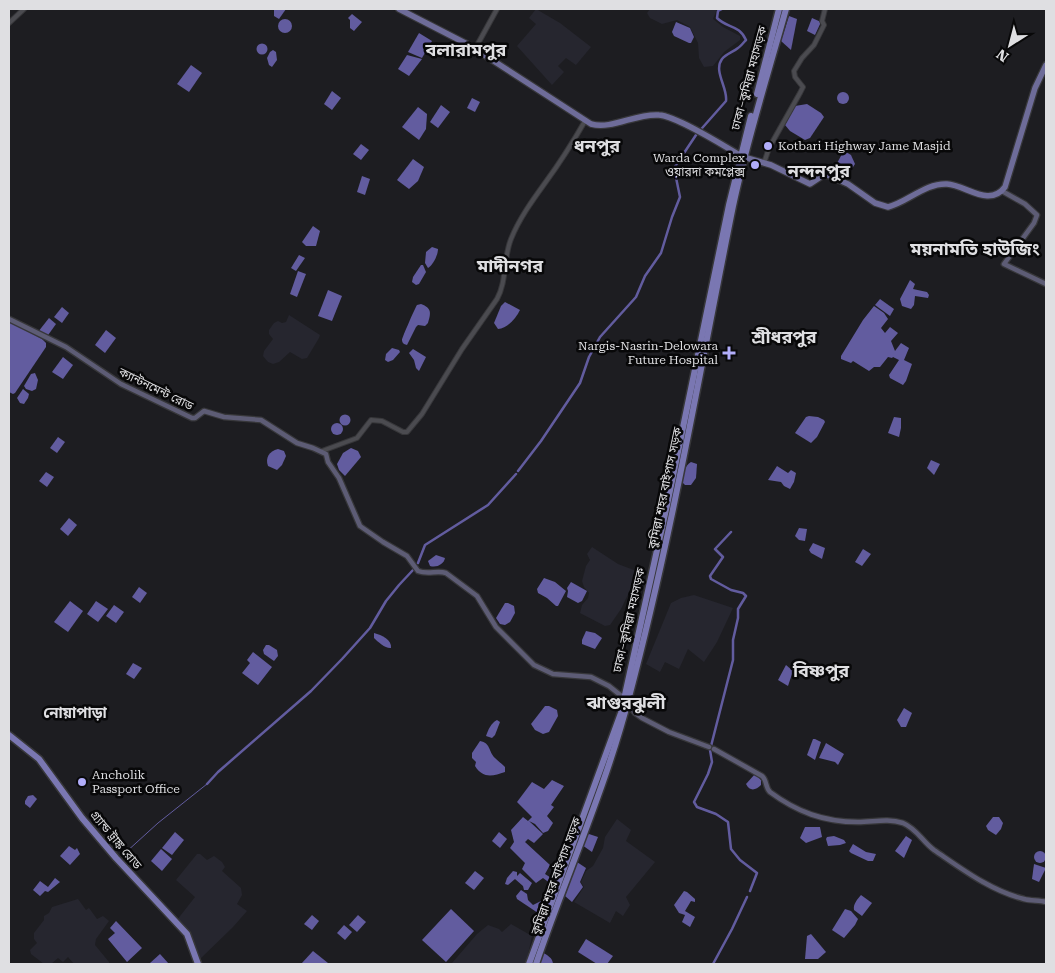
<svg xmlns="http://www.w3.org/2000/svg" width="1055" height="973" font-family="'Roboto Serif','Noto Sans Bengali',serif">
	<rect width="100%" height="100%" fill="#1d1d21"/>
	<g fill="#26262f">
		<path d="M536 9 560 23 591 47 576 65 566 58 558 66 564 72 552 85 517 46 536 24 529 18Z"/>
		<path d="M650 9H717L713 19 723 27 740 36V40L724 52 713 66 704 67 699 58 698 43 690 27 677 20 662 24 650 18 647 13Z"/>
		<path d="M289 315 320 335 319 338 307 358 302 359 290 352 279 362 273 364 268 362 263 356 264 351 273 339 269 334V330L274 323 278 321 282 323 286 322Z"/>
		<path d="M592 547 618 564 639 572 621 609 610 625 605 626 580 613 582 605 588 598 589 593 584 587 582 581 586 566 590 560 587 554Z"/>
		<path d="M694 595 733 608 717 642 704 662 688 649 679 669 665 662 660 672 646 664 671 603 681 598Z"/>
		<path d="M617 819 631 830 626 841 655 862 626 897 630 905 623 916 616 911 610 923 574 902 584 887 581 882 586 871 593 866 603 848 605 837Z"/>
		<path d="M197 854H200L207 860 214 856 222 862 225 867 222 871 241 888 242 895 237 904 247 911 233 927 200 959 193 940 177 920 195 897 176 880Z"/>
		<path d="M78 899 86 910 89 908 97 919 103 916 109 921 96 939 95 945 109 962V964H74L68 957 63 962 58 958 51 964H44L31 954 30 950 37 943 34 939V933L44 920V916L49 913 52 907Z"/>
		<path d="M511 924 532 936 526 964H454L452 963 477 934 488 925 499 929 502 932Z"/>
	</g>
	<g fill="#625c9f">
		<path d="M274 9H286L279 19 274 16Z"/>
		<path d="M352 14 362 22 354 31 350 28V20L348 18Z"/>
		<path d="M789 16 797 19 791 50 781 41Z"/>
		<path d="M812 18 821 22 815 35 807 31Z"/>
		<circle cx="285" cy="26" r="7"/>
		<path d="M676 22 690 28 694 37 691 43H689L674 36 672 32Z"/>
		<path d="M419 33 432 41 422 58 408 52Z"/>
		<circle cx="262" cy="49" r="5.5"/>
		<path d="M273 50 276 52 277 60 272 67 269 65 267 58 270 52Z"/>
		<path d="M407 55 422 59 409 76 398 69Z"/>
		<path d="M191 65 202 73 189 92 177 84Z"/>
		<path d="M332 91 341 98 332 110 324 104Z"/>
		<circle cx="843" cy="98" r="6"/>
		<path d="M472 98 480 102 475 112 467 108Z"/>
		<path d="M807 104 821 113 824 117 810 138 805 140 790 131 785 125 795 106Z"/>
		<path d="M441 105 450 112 438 128 430 122Z"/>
		<path d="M418 107 427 114 426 129 419 140 402 127Z"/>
		<path d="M361 144 369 150 361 160 353 154Z"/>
		<path d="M846 152 851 155 855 164 851 170 843 174 836 170 835 167 842 154Z"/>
		<path d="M413 159 424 167 418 181 409 189 397 180Z"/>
		<path d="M362 176 370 179 365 195 357 192Z"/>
		<path d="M313 226 320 231 316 246H306L302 242Z"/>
		<path d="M432 247 438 249C438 255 433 265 428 268L425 263 426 252Z"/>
		<path d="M299 255 305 258 296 271 291 268Z"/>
		<path d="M421 265H423L426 272 419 284 416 285 412 282 413 277Z"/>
		<path d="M298 271 306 274 297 297 290 294Z"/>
		<path d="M910 280 915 284 913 289 927 292 929 295 928 298 915 296 914 305 911 309 902 306 900 299Z"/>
		<path d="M328 290 342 296 332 321 318 316Z"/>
		<path d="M880 299 894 309 890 316 875 305Z"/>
		<path d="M505 302 520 310C516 318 507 329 498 329L494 323 501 306Z"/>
		<path d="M421 304C432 308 431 313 428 323L425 326 418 325 416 327 407 345 404 344C403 343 402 342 402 340 402 338 415 308 417 305Z"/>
		<path d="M874 306 884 313 888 319 881 328 885 333 890 327 898 333 891 341 895 351 901 343 909 348 904 360 912 364 906 381 903 385 890 378 889 375 899 360 893 357 892 358 888 357 880 367H874L869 371 853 361 851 363 841 359V356L863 320Z"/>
		<path d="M62 307 69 313 62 323 54 317Z"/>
		<path d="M49 318 56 324 46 338 38 332Z"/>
		<path d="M9 321 42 339 46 343V347L15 393 13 394 9 392Z"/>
		<path d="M106 330 116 338 105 353 95 345Z"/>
		<path d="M392 348 399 350 400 352 393 360 388 362 385 360 386 354Z"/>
		<path d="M413 349 426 357 419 371 416 368 414 360 409 353Z"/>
		<path d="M63 357 73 365 63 379 52 372Z"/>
		<path d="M35 373 38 380 36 389 32 391 26 389 24 386 31 374Z"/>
		<path d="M23 389 29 394 28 398 24 404 20 403 17 398Z"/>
		<circle cx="345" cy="420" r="5.5"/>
		<path d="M809 416 818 417 824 420 825 422 817 437 811 443 795 433 806 417Z"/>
		<path d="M894 417 901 418V428L899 437 888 433Z"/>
		<circle cx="337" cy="429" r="6"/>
		<path d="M58 437 65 442 57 453 50 448Z"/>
		<path d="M351 448 358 451 361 457 345 476 339 470 337 464 343 453Z"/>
		<path d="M278 449 284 451 286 456 282 465 277 470 268 466C265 458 269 451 278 449Z"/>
		<path d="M931 460 940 464 934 475 927 468Z"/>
		<path d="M691 462 697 464 696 478 691 485H685L682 482C682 475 685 465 691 462Z"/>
		<path d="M777 466 788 473 791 470 796 473 794 482 790 489 784 486 781 482 768 480Z"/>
		<path d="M46 472 54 477 47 487 39 481Z"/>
		<path d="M69 518 77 525 68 536 60 529Z"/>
		<path d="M799 528 807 529 805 541 799 540 795 536Z"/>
		<path d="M813 543 825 548 822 559 811 553 809 550Z"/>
		<path d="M863 549 871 554 862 566 855 562Z"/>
		<path d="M436 555 445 558C444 564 437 568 430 566L428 561Z"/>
		<path d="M544 578 555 582 566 591 558 606H556L547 598 538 593 537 589Z"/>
		<path d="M571 582 587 591 582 601 578 603 567 597 568 591 567 588Z"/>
		<path d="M139 587 147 593 140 603 132 597Z"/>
		<path d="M70 601 83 611 68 632 54 622Z"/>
		<path d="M96 601 108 609 98 622 87 614Z"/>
		<path d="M505 603H508L514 606 515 613 510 622 505 625 500 624 496 618Z"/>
		<path d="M114 605 124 612 116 623 106 616Z"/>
		<path d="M586 631 595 633 602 638 595 649 582 644V640Z"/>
		<path d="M374 633C382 635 392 640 391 648 386 649 378 642 374 638Z"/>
		<path d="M266 645H269L277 650 278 656 274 661 264 654 263 650Z"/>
		<path d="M253 652 272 667 258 685 242 673 250 663 247 660Z"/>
		<path d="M133 663 142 668 134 679 126 674Z"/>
		<path d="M786 665 793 671 788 686 778 680Z"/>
		<path d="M545 706H549L557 710 558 716 549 732 543 734 535 730 531 724Z"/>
		<path d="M904 708 912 713 906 727H901L897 720Z"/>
		<path d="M497 720 500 722 495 735 492 738 486 736C488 730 491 723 497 720Z"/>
		<path d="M813 739H815L821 742 815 760 807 755Z"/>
		<path d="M480 741C491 743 488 751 495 758 498 761 501 763 505 767V772C493 776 483 779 475 766L476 762 472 758V753Z"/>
		<path d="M826 743 844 754 838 765 835 762 819 758Z"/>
		<path d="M755 774 761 780V785C756 790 750 792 746 784Z"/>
		<path d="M552 780 564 786 551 805 554 807 547 816 553 823 548 831 543 833 535 824 529 821 543 834 534 843 528 839 525 842 550 865 545 874 556 881 554 886 543 878 536 883 522 869 525 863 510 848 514 842 511 830 523 817 528 821 532 817 517 802 532 782 544 789Z"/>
		<path d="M33 795 37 799 30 808 25 804V801L28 796Z"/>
		<path d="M993 817H999L1003 823 1001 829 996 835 988 830 986 826Z"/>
		<path d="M805 827H820L822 837 806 843 800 838Z"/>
		<path d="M175 832 184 840 172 855 162 848Z"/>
		<path d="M499 832 507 839 500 848 492 841Z"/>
		<path d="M589 834 598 837 592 852 582 845 587 835Z"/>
		<path d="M834 836 844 840 846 843 840 845 828 846 826 839 827 837Z"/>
		<path d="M906 836 912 840 904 858 895 851Z"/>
		<path d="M853 844 866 852 876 854 873 861H868L851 853 849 851Z"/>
		<path d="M69 846 75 850 77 848 80 854 70 865 60 856Z"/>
		<path d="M161 849 172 859 162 871 151 861Z"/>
		<circle cx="1040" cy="857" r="6"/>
		<path d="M577 862 586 868 580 882 583 887 572 902 565 896Z"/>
		<path d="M1034 864 1046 868 1039 882 1032 879Z"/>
		<path d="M475 871 484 878 474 890 465 883Z"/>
		<path d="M513 871 517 872V876L520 873 532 883 528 890H524L523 886 515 879 508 885 505 884 507 878Z"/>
		<path d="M55 878 60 882 48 892 45 891 40 896 33 890 40 881 48 887Z"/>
		<path d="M521 890 527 894 528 900 533 905 541 901C546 904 546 908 544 913H538L517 899 516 896Z"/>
		<path d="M684 891 687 892 695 899V902L691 901 685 911 695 917 690 927 682 922 685 915 679 913 674 905Z"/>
		<path d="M861 895 872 903 862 916 854 910C853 904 857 900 861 895Z"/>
		<path d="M451 909 474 931 446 962 422 940Z"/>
		<path d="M845 909 851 911 858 919 855 925 844 938 832 930Z"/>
		<path d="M312 915 319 921 312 930 304 924Z"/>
		<path d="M358 915 366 922 357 932 349 925Z"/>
		<path d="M116 921 142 948 127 962 108 939 115 933 110 928Z"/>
		<path d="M344 925 352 932 345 940 337 933Z"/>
		<path d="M811 934 826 952 818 959H805L807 936Z"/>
		<path d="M586 939 613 956 607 964H597L578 952Z"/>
		<path d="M313 951 328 963 327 964H301Z"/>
		<path d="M542 952C547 955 553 958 553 964H537Z"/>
		<path d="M160 954 169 964H151L150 963Z"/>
	</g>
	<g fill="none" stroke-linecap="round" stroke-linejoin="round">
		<path stroke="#625c9f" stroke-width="1" d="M125 853 158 823 207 784"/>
		<g stroke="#625c9f" stroke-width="2.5">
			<path d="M518 471 541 441 580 383 589 357 600 337 636 297 645 276 661 253 672 217 680 197 674 168 696 135 726 101C728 88 713 71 722 59 726 54 733 52 738 48 741 46 744 42 746 40 739 24 728 29 717 18L718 11 722 9"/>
			<path d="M731 532 715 549 723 557 710 576 711 579 731 590 743 593 746 596 738 609V618L733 640V660L710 750 712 762 708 774 694 802 697 807 716 814 728 822 731 849 740 860 757 873 750 891"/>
			<path d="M418 563 425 545 488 505 516 474"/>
			<path d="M207 784 218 772 311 691 342 659 370 628 386 601 399 585 413 570"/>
			<path d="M713 964 732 929 747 897"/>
		</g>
		<defs>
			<g id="tertiary">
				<path d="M9 23 24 9"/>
				<path d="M475 49 497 9"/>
				<path d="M764 163 769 148 800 93 803 87 795 77 794 71 802 58 814 45 824 25 822 21 825 9"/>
				<path d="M322 451 357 438 371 420 382 421 403 432H407L422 414 462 349 497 299C507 281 503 259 511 239 519 219 532 201 545 183 559 164 573 142 585 121"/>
			</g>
			<g id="secondary">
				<path d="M1002 191 1025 204 1037 215 1034 223 1004 264 1046 284"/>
				<path d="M9 319 66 347 121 384 192 418H195L204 411 224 417 261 420 297 443 313 448 326 454 328 462 339 478 360 526 383 542 407 556 418 571C428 575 437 570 446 573L477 596 496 627 534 665 553 674 591 677 609 686 624 698 635 713 642 718 669 732 709 747"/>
				<path d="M714 749 762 776C767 780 765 787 770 792 797 812 824 822 858 822 874 822 887 818 903 823 917 829 922 841 934 850 962 869 991 891 1024 899 1031 901 1039 900 1046 902"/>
			</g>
			<g id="primary">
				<path d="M399 9 469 45 591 124C612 130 636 113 659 115 676 116 721 144 738 154"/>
				<path d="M747 158 771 165 810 184 822 176 828 175 848 184 875 203 888 207C908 202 925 183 947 184 966 185 989 208 1005 187L1035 88 1046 65"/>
			</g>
			<g id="trunk">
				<path d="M757 94 779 9"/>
				<path d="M9 735 39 759 82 818 116 858 187 934 198 964"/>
				<path d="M529 964 621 713 667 505 729 205 751 116"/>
				<path d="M536 964C566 876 606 787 629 697 672 535 700 369 733 206 747 139 768 74 786 9"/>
			</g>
		</defs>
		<use href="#tertiary" stroke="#37373a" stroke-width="6"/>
		<use href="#secondary" stroke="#37373a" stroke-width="7"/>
		<use href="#primary" stroke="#37373a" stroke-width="8"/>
		<use href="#trunk" stroke="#37373a" stroke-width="9"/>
		<use href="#tertiary" stroke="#4b4b50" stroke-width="4"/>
		<use href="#secondary" stroke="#5d5c75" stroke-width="4.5"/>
		<use href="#primary" stroke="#6e6c99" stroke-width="5.5"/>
		<use href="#trunk" stroke="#7a77b2" stroke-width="6"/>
	</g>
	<g fill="#b1adfa" stroke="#080809" stroke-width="2">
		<circle cx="768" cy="146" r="5"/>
		<circle cx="755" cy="165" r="5"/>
		<path d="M726.5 345.5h5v5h5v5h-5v5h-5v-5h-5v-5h5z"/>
		<circle cx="82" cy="782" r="5"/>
	</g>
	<g text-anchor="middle" stroke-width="5" stroke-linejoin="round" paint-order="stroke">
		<g font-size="12" fill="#dfdfe2" stroke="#080809">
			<text transform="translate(749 78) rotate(-75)" y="4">ঢাকা–কুমিল্লা মহাসড়ক</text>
			<text transform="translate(156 389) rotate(26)" y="4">ক্যান্টনমেন্ট রোড</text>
			<text transform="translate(665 488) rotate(-78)" y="4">কুমিল্লা শহর বাইপাস সড়ক</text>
			<text transform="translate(629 620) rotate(-77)" y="4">ঢাকা–কুমিল্লা মহাসড়ক</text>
			<text transform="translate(116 840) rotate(50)" y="4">গ্র্যান্ড ট্রাঙ্ক রোড</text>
			<text transform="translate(556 876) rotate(-70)" y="4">কুমিল্লা শহর বাইপাস সড়ক</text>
		</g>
		<g font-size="12" fill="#dfdfe2" stroke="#080809" text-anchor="start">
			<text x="778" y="150">Kotbari Highway Jame Masjid</text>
			<text x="745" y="162" text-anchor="end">Warda Complex<tspan x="745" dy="14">ওয়ারদা কমপ্লেক্স</tspan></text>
			<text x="718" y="350" text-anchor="end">Nargis-Nasrin-Delowara<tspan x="718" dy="14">Future Hospital</tspan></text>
			<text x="92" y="779">Ancholik<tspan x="92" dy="14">Passport Office</tspan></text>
		</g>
		<g font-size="15" font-weight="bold" fill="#dfdfe2" stroke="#080809">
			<text x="75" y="718">নোয়াপাড়া</text>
		</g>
		<g font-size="18" font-weight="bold" fill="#dfdfe2" stroke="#080809">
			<text x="466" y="56">বলারামপুর</text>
			<text x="597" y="152">ধনপুর</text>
			<text x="819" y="177">নন্দনপুর</text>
			<text x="975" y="255">ময়নামতি হাউজিং</text>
			<text x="510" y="272">মাদীনগর</text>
			<text x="784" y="343">শ্রীধরপুর</text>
			<text x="821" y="677">বিষ্ণপুর</text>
			<text x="626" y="709">ঝাগুরঝুলী</text>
		</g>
	</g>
	<rect width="1055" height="973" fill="none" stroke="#dfdfe2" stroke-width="20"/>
	<g transform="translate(1010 45) rotate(216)" stroke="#080809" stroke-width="4" paint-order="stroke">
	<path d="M0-4L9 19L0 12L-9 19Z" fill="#dfdfe2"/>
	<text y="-8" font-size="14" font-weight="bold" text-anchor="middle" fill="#dfdfe2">N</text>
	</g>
</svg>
